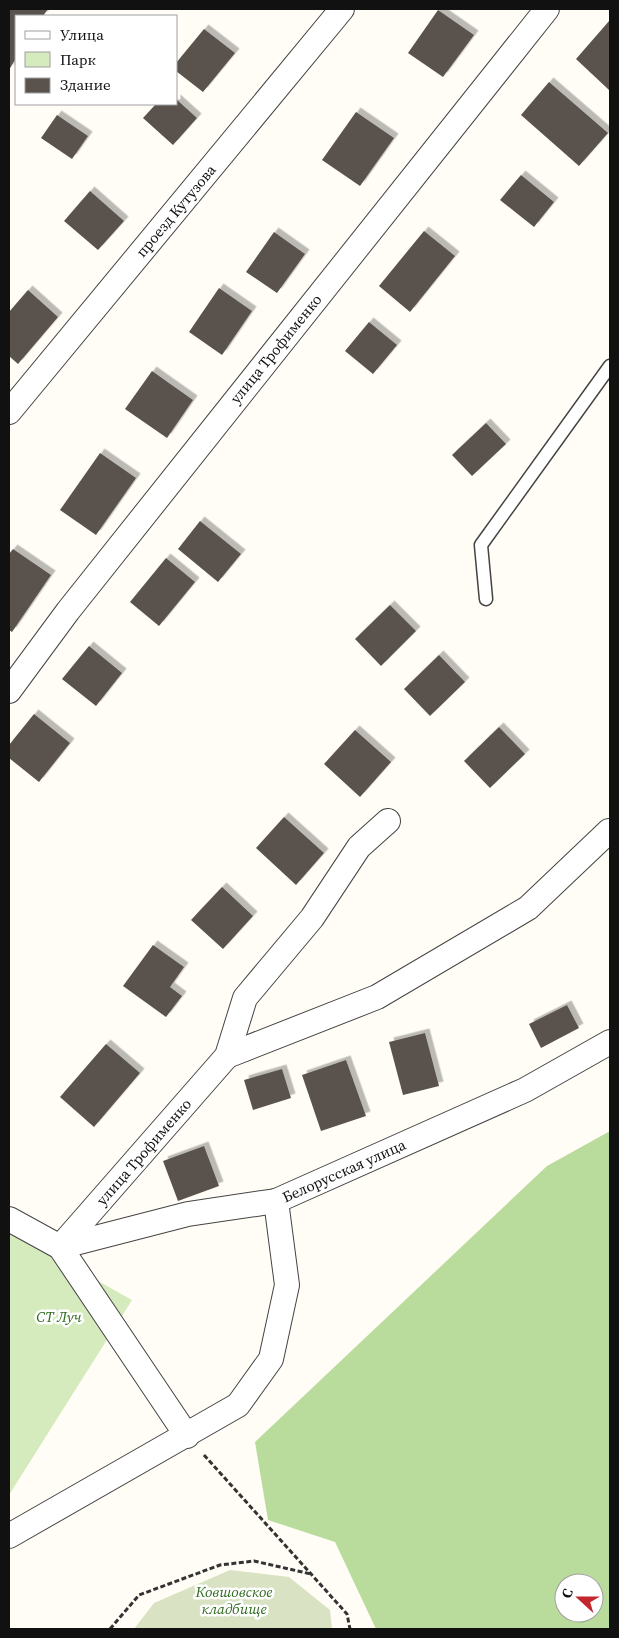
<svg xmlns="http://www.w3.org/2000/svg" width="619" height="1638" font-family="'Source Serif 4',serif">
	<defs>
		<filter id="shadow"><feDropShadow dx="4.5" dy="-4.5" stdDeviation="0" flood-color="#0004"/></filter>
	</defs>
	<rect width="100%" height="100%" fill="#fffdf5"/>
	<path fill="#d5ebbd" d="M9 1231 132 1300 9 1495Z"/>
	<path fill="#b9dc9c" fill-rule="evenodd" d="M610 1131V1629H376L335 1542 268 1520 255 1442 547 1166ZM564 1583H594V1613H564Z"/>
	<path fill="#d9e3c4" d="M230 1570 289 1577 330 1610 332 1629H134L154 1603Z"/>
	<g fill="#5a524d" filter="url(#shadow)">
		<path d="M9 9H48L43 16H16V58L9 70Z"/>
		<path d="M438 10 474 35 443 77 408 53Z"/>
		<path d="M610 20V89L609 90 576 59Z"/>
		<path d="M204 29 235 53 203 92 176 71V63Z"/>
		<path d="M549 82 608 133 579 166 521 115Z"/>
		<path d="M176 99 197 118 173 145 143 118 156 104H176Z"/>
		<path d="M356 112 394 138 360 186 322 160Z"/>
		<path d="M57 115 88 136 72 159 41 138Z"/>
		<path d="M521 175 554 202 534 227 500 200Z"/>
		<path d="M90 191 124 221 98 250 64 221Z"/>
		<path d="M424 231 455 256 410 312 379 286Z"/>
		<path d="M274 232 305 254 277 293 246 272Z"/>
		<path d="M219 288 252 311 222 355 189 332Z"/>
		<path d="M28 290 58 317 18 364 9 356V312Z"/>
		<path d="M369 322 397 345 373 374 345 351Z"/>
		<path d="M152 371 193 400 167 438 125 409Z"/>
		<path d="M486 423 506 444 472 476 452 455Z"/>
		<path d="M100 453 136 478 96 535 60 510Z"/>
		<path d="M200 521 241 554 218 582 178 549Z"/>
		<path d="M13 549 51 575 12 632 9 630V554Z"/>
		<path d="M166 558 195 582 159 626 130 602Z"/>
		<path d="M390 605 416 631 381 666 355 639Z"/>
		<path d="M89 646 122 673 96 706 62 679Z"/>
		<path d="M439 655 465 682 430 716 404 689Z"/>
		<path d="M34 714 70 743 39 782 9 758V745Z"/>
		<path d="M499 727 525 754 490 788 464 761Z"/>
		<path d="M355 730 391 762 360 797 324 764Z"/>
		<path d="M284 817 324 853 296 885 256 848Z"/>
		<path d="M222 887 253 916 223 949 191 920Z"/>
		<path d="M153 945 184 967 170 987 182 996 166 1017 123 986Z"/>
		<path d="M567 1005 579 1028 541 1048 529 1024Z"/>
		<path d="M425 1033 439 1086 403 1095 389 1042Z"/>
		<path d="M106 1044 140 1073 94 1127 60 1097Z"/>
		<path d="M346 1060 366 1116 321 1131 302 1075Z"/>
		<path d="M282 1069 291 1098 253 1110 244 1080Z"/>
		<path d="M204 1146 219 1186 178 1201 163 1161Z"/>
	</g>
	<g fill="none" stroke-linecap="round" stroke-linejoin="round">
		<defs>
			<path id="service" d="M486 599 481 545 610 366"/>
			<g id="minor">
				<path d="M9 412 342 9"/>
				<path d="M9 691 68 611 547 9"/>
				<path d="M227 1056 377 997 528 908 609 831"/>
				<path d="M9 1219 60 1247 187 1436"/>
				<path d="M60 1247 188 1214 276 1201 525 1090 610 1042"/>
				<path d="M60 1247 227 1056 245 998 312 918 359 847 388 821"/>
				<path d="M9 1536 238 1405 271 1359 287 1285 276 1201"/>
			</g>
		</defs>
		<use href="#service" stroke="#444" stroke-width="15"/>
		<use href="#minor" stroke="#444" stroke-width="26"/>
		<g stroke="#333" stroke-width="3" stroke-dasharray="5 2.5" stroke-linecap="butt">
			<path d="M204 1455 347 1614 350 1629"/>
			<path d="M110 1629 139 1595 220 1565 254 1561 311 1574"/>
		</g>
		<use href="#service" stroke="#fff" stroke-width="12"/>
		<use href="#minor" stroke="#fff" stroke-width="24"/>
	</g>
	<g text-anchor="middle" stroke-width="5" stroke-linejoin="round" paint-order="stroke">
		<g font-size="15" fill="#111" stroke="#fff">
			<text transform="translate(176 211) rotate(-50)" y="5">проезд Кутузова</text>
			<text transform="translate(276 349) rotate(-51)" y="5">улица Трофименко</text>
			<text transform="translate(144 1152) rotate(-49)" y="5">улица Трофименко</text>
			<text transform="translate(344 1171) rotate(-24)" y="5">Белорусская улица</text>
		</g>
		<g font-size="15" font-style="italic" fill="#2f6b1f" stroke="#fff">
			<text x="59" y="1322">СТ Луч</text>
			<text x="234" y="1597">Ковшовское<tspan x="234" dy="17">кладбище</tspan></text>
		</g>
	</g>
	<rect width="619" height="1638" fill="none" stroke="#111111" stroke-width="20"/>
	<rect x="15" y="15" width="162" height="90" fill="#ffffff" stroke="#a0a0a0"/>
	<rect x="25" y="31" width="25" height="8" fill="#ffffff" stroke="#a0a0a0"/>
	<text x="60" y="40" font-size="15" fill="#111111">Улица</text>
	<rect x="25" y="52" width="25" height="15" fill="#d5ebbd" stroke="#a0a0a0"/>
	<text x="60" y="65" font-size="15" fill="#111111">Парк</text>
	<rect x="25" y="78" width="25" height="15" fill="#5a524d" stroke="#a0a0a0"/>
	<text x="60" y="90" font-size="15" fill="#111111">Здание</text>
	<g transform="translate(579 1598) rotate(291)"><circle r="24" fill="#ffffff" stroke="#a0a0a0"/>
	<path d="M0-4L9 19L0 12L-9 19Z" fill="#c4262e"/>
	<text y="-8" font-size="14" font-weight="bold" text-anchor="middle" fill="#111111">С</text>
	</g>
</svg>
